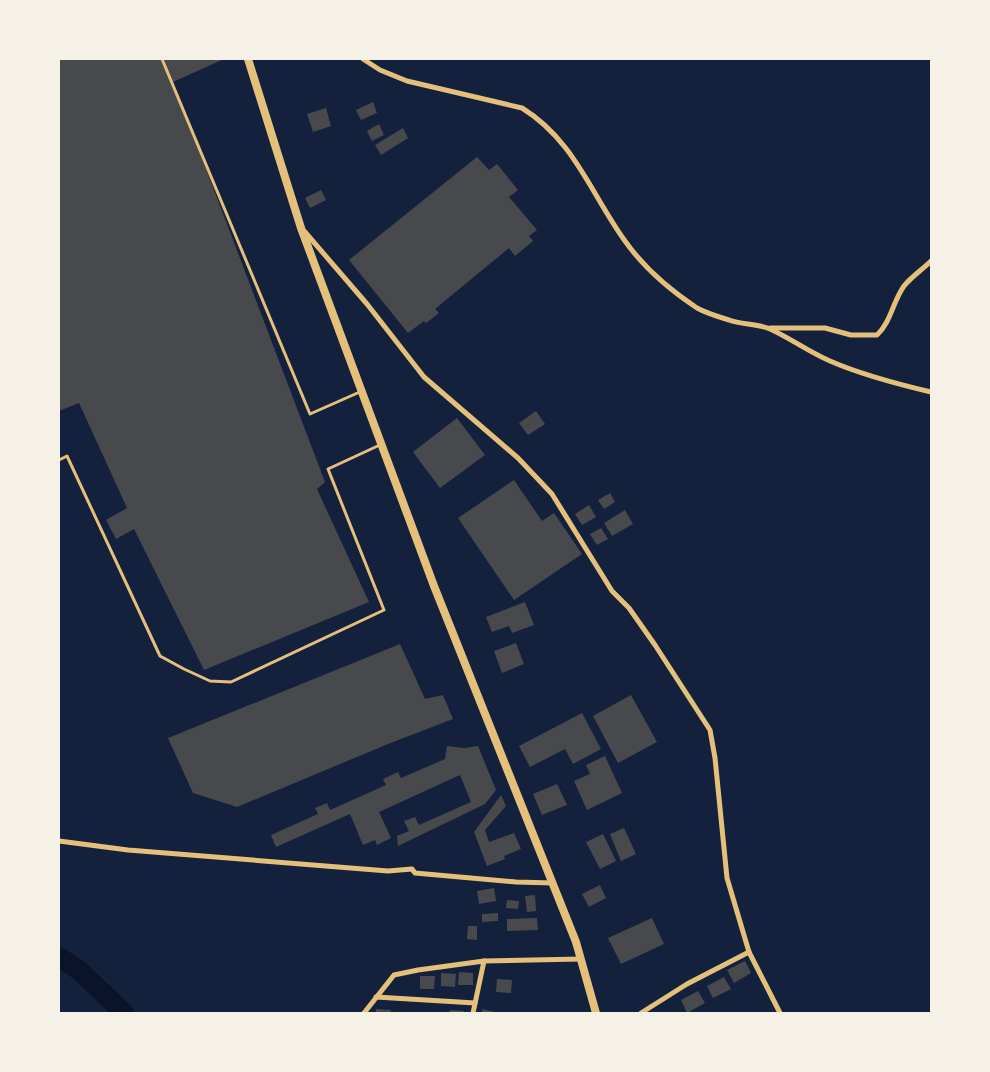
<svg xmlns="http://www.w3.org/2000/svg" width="990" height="1072" font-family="'Golos Text',sans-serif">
	<rect width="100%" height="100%" fill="#14213d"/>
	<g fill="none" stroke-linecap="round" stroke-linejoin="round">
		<path stroke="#0b132b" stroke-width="20" d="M59 957 80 971 124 1013"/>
	</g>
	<g fill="#48494c">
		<path d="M59 59H224L173 82 325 482 317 489 369 602 204 670 134 529 116 539 106 520 127 508 79 403 59 411Z"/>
		<path d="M373 102 377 113 361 120 356 110Z"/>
		<path d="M326 108 331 126 313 132 307 114Z"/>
		<path d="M379 124 384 135 372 141 367 131Z"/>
		<path d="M403 128 408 138 381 155 375 145Z"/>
		<path d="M477 157 489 170 497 164 518 190 509 197 537 230 529 236 533 241 515 256 509 248 435 309 439 313 426 323 424 321 408 333 349 260Z"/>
		<path d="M321 190 326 200 310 208 305 198Z"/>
		<path d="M536 411 545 424 528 435 519 423Z"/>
		<path d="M457 418 485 455 440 488 413 452Z"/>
		<path d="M514 480 542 521 554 513 582 554 514 600 458 518Z"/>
		<path d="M610 493 615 502 604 509 598 500Z"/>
		<path d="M589 505 596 517 582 525 575 514Z"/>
		<path d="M625 510 633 524 612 536 604 523Z"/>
		<path d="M601 528 608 539 597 545 590 534Z"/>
		<path d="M525 602 534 625 512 633 509 626 492 632 486 617Z"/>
		<path d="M516 643 524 664 502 673 494 651Z"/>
		<path d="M400 644 425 699 443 695 453 719 388 744 237 807 193 793 168 738Z"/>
		<path d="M631 695 657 742 618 763 593 716Z"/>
		<path d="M582 713 601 749 573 764 565 749 530 767 519 746Z"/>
		<path d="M447 746 464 748 478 746 496 790 485 804 398 846 397 836 409 831 404 821 415 817 419 825 471 802 460 775 379 812 391 838 377 845 375 840 363 845 350 814 276 847 271 835 318 814 315 808 327 803 330 810 386 785 383 779 398 772 401 778 445 759Z"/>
		<path d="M605 756 622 793 587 810 574 781 590 774 586 765Z"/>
		<path d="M557 784 567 805 542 815 533 794Z"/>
		<path d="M501 795 506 806 485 830 489 842 514 833 521 849 504 856 505 859 487 866 474 832Z"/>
		<path d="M624 828 636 854 621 861 610 834Z"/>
		<path d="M603 834 616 861 600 869 586 842Z"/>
		<path d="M600 885 606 898 589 907 582 894Z"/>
		<path d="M494 888 496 901 479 904 477 891Z"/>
		<path d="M535 895 536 911 527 912 525 896Z"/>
		<path d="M507 900 519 901 518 909 506 908Z"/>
		<path d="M498 913V921L482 922V914Z"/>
		<path d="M537 918 538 930 507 931V919Z"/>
		<path d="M652 918 664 944 621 964 608 938Z"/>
		<path d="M468 926H477V940L467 939Z"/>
		<path d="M745 961 751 973 734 983 727 970Z"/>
		<path d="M459 972 473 973V985H458Z"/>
		<path d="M441 973 456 974 455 987 441 986Z"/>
		<path d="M420 976H435L434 989H420Z"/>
		<path d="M724 977 731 989 713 998 707 986Z"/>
		<path d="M497 979 512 980 511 993 496 992Z"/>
		<path d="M698 991 705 1003 687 1013 681 1000Z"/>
		<path d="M376 1009 391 1010 390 1013H376Z"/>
		<path d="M483 1009 498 1013H481Z"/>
		<path d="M450 1010 464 1011V1013H449Z"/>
	</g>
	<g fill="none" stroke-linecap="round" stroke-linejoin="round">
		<g stroke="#e5c07b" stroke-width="3">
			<path d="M162 59 310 414 362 391"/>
			<path d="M59 460 67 456 160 656 184 669 210 681 231 682 384 610 328 469 382 444"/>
		</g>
		<g stroke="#e5c07b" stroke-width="5">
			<path d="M363 59 380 70 407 81 522 108C574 140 591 194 625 241 644 268 670 290 697 308 706 313 719 317 729 320 742 325 756 323 770 329 790 338 809 352 830 361 862 375 897 384 931 392"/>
			<path d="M305 232 367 304 424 377 518 458 552 494 612 591 629 608 655 645 710 730 715 758 727 878 749 952 780 1013"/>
			<path d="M770 328H825L851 335H877C891 322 893 301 904 286 911 277 923 269 931 261"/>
			<path d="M59 841 128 850 388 871 412 869 415 873 516 882 553 883"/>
			<path d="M376 997 475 1003"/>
			<path d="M364 1013 394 975 418 970 484 961 581 959"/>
			<path d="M473 1013 484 961"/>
			<path d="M641 1013 687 984 749 952"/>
		</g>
		<path stroke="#e5c07b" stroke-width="8" d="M248 59 301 228 434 586 576 942 596 1013"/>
	</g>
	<rect width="990" height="1072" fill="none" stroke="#f6f1e7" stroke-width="120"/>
</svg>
